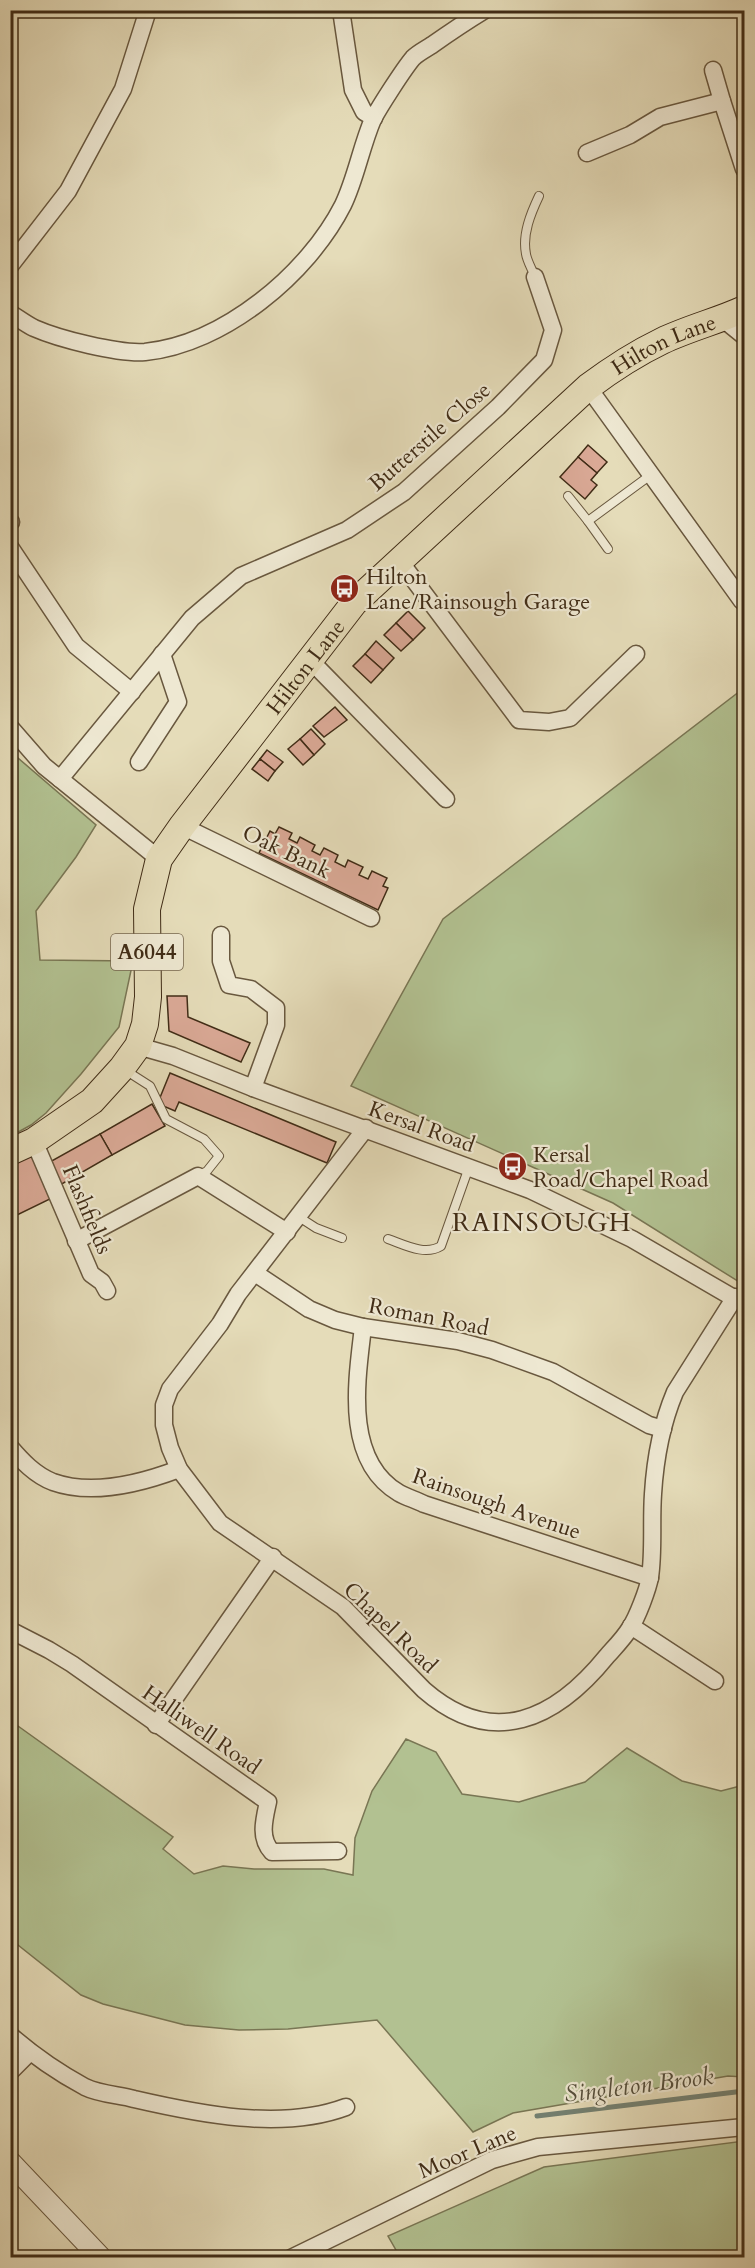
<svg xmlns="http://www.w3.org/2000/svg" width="755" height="2268" font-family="Cardo,serif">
	<rect width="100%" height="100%" fill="#e5dcb9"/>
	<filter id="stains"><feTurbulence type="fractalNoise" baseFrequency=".00333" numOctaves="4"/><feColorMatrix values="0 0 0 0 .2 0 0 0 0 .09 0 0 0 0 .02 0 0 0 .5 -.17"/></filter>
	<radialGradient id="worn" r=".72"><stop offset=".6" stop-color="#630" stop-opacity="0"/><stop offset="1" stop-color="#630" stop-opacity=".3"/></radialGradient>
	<g fill="#b2c191" stroke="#797654" stroke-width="1.5">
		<path d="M744 688V1285L613 1203 351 1086 443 919Z"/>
		<path d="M11 752 96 825 76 857 36 911 40 960 133 961 119 1027 81 1074 46 1113 31 1125 11 1136Z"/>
		<path d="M11 1721 173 1837 163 1849 194 1874 223 1866 254 1869H324L353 1875 355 1838 372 1791 406 1739 436 1752 462 1794 519 1802 585 1782 627 1748 682 1781 721 1791 744 1785V2077L728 2076 513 2113 473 2132 377 2020 288 2029 239 2030 185 2025 103 2004 81 1995 18 1945 11 1936Z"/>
		<path d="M744 2141V2257H400L388 2236 544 2167Z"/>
	</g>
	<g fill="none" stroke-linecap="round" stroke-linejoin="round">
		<path stroke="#748273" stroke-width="5" d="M537 2116 744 2091"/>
	</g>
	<g fill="#daa996" stroke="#402c16" stroke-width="1.5">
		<path d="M588 445 607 462 597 473 578 457Z"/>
		<path d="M578 457 597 473 591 480 597 485 585 499 560 477Z"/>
		<path d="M408 611 425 628 413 640 396 623Z"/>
		<path d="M396 623 413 640 401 651 384 635Z"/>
		<path d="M376 641 394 658 383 670 365 654Z"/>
		<path d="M365 654 383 670 371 683 353 666Z"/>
		<path d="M335 707 347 720 324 737 313 726Z"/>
		<path d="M311 729 325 744 314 755 300 739Z"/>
		<path d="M300 739 314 755 303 765 288 749Z"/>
		<path d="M267 750 283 762 275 771 260 759Z"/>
		<path d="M260 759 275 771 268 781 252 769Z"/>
		<path d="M279 827 292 833 289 839 297 843 300 837 315 845 312 851 320 855 324 848 338 855 335 862 345 867 348 860 363 867 359 875 368 879 372 871 387 878 383 886 388 888 378 910 259 853 270 831 275 834Z"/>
		<path d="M167 996H187L188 1017 250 1043 241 1062 169 1031Z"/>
		<path d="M170 1073 336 1142 327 1163 179 1102 175 1111 161 1105 159 1100Z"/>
		<path d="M152 1104 165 1126 112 1155 100 1134Z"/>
		<path d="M100 1134 112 1155 60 1185 48 1163Z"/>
		<path d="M31 1155 52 1198 17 1215 10 1202V1165Z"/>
	</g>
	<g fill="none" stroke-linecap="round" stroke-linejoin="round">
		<defs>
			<g id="service">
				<path d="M535 277C532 269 527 261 526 254 522 234 531 213 539 196"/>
				<path d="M568 496 588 521 652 474"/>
				<path d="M588 521 608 549"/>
				<path d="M125 1070 150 1086 166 1119 204 1139 219 1156 207 1171 198 1176"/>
				<path d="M299 1217 316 1228 342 1238"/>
				<path d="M388 1239C405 1245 425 1256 441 1246L469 1167"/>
				<path d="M10 1261H11"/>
			</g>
			<g id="minor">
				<path d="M341 10 353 90 364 112 374 118"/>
				<path d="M713 70 722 101"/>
				<path d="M587 153 630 135 660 117 722 101 744 169"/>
				<path d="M10 266 68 191 123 89 148 10"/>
				<path d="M10 313C18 318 26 324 34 328 59 339 118 354 145 352 224 344 308 274 343 205 356 178 361 147 373 119 380 106 403 70 413 58 418 53 426 49 432 45 449 33 467 21 485 10"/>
				<path d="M723 319 744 336"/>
				<path d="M588 387 742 601"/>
				<path d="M10 523 11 522"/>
				<path d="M10 547 76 646 132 692"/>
				<path d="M399 560 519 720 549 722 570 718 636 654"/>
				<path d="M309 659 446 799"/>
				<path d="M10 727 44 766 159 859"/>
				<path d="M139 762 178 702 162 654"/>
				<path d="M60 779 192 618 241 576 347 530 404 492 498 407 544 360 553 330 535 277"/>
				<path d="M182 826 371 918"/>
				<path d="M221 935V961L229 985 251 989 276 1008V1025L253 1088"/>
				<path d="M138 1046 173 1056 253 1088 530 1190 632 1239 744 1304"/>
				<path d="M366 1128 238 1294 220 1324 170 1389 164 1405V1425L170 1448 179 1469 220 1523 343 1607 424 1690C493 1750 556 1719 607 1656 615 1647 624 1638 630 1628 637 1618 648 1589 650 1577 654 1550 651 1522 653 1494 655 1461 662 1423 675 1392L735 1297"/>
				<path d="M34 1141 91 1274 102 1282 107 1291"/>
				<path d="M76 1241 198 1176 287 1232"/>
				<path d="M255 1273 309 1309 335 1320 363 1327 458 1341 492 1350 553 1372 649 1425 663 1429"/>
				<path d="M363 1327C357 1379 343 1460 399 1493 406 1497 416 1500 424 1504L650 1578"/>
				<path d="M10 1447C22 1461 35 1475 53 1482 92 1496 142 1483 179 1469"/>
				<path d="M631 1626 715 1681"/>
				<path d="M10 1630 49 1650 72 1664 268 1802C264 1820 259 1838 272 1852L338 1851"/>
				<path d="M156 1725 273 1557"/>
				<path d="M10 2035C33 2055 59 2073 85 2087 99 2094 119 2095 134 2099 199 2114 282 2131 346 2107"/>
				<path d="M10 2072 30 2052"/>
				<path d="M291 2258 492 2160 538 2147 744 2127"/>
			</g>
			<path id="tertiary" d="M10 2162 101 2258"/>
			<g id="primary">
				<path id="s1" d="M10 1152 34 1141 92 1101 122 1068 138 1046 145 1024 148 997 147 909 159 859 182 826 354 603 588 387C612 369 635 354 662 341 689 328 718 321 744 309"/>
			</g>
		</defs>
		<use href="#service" stroke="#69583f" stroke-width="10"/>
		<use href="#minor" stroke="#69583f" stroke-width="19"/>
		<use href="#tertiary" stroke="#69583f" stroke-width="23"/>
		<use href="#primary" stroke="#402c16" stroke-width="28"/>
		<use href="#service" stroke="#eee8d2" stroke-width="8"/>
		<use href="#minor" stroke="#eee8d2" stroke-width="16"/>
		<use href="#tertiary" stroke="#eee8d2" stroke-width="21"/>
		<use href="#primary" stroke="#e5dcb9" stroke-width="26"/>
	</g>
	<defs>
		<symbol id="bus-disc" viewBox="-11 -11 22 22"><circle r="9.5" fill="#8f2418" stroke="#eee8d2"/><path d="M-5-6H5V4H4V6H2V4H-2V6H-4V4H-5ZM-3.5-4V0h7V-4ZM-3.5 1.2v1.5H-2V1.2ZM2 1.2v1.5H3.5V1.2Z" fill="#fff"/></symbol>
	</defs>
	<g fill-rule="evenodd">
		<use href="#bus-disc" x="328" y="572" width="33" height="33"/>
		<use href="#bus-disc" x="496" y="1150" width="33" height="33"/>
	</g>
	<g text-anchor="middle" stroke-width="4.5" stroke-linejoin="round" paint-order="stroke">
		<rect fill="#eee8d2" stroke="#74644e" stroke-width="1.5" x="111" y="934" width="72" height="36" rx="4.5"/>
		<g font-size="21" font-weight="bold" fill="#402c16">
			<text x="147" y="959">A6044</text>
		</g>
		<g font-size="22" fill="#402c16" stroke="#eee8d2">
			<text dy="8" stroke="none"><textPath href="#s1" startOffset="1086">Hilton Lane</textPath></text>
			<text transform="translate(429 436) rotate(-41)" y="8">Butterstile Close</text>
			<text dy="8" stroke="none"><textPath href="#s1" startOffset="600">Hilton Lane</textPath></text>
			<text transform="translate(287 851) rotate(26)" y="8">Oak Bank</text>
			<text transform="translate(422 1126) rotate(20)" y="8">Kersal Road</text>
			<text transform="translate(88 1209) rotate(67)" y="8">Flashfields</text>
			<text transform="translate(429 1316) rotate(11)" y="8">Roman Road</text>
			<text transform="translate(497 1503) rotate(19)" y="8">Rainsough Avenue</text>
			<text transform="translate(391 1627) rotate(44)" y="8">Chapel Road</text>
			<text transform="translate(202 1729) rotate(35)" y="8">Halliwell Road</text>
			<text transform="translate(467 2151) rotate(-23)" y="8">Moor Lane</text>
		</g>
		<g font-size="22" fill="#402c16" stroke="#eee8d2" text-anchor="start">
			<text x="366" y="584">Hilton<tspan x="366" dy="25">Lane/Rainsough Garage</tspan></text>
			<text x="533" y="1162">Kersal<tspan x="533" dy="25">Road/Chapel Road</tspan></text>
		</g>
		<g font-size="24" font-style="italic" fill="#56503d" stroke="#eee8d2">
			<text transform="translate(639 2085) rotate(-7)" y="8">Singleton Brook</text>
		</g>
		<g font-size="26" letter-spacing="1.5" fill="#402c16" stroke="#eee8d2">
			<text x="542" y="1231">RAINSOUGH</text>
		</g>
	</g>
	<rect width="755" height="2268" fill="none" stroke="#e5dcb9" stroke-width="36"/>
	<rect x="12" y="12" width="731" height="2244" fill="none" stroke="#402c16" stroke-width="3"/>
	<rect x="18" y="18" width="719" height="2232" fill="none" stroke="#402c16" stroke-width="1.5"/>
	<rect width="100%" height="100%" filter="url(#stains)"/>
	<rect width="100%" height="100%" fill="url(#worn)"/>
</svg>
